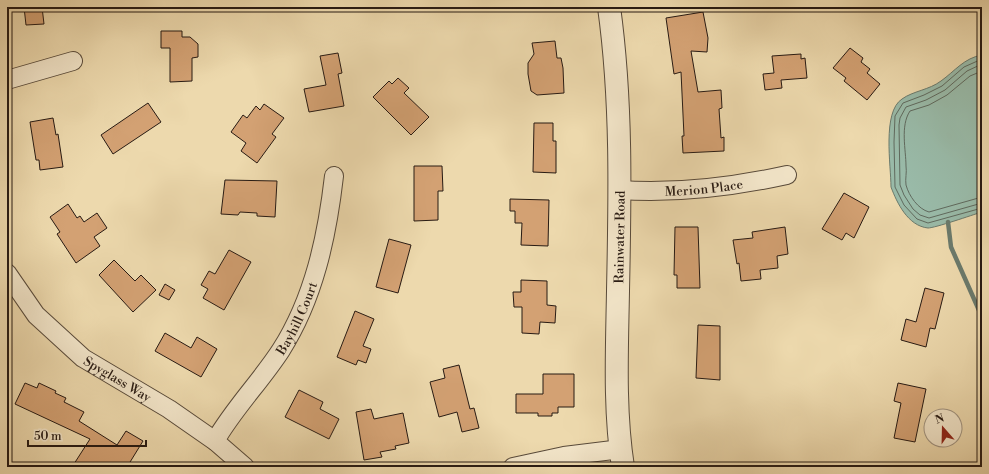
<svg xmlns="http://www.w3.org/2000/svg" width="989" height="474" font-family="'Libre Bodoni',serif">
	<rect width="100%" height="100%" fill="#edd9ad"/>
	<filter id="stains"><feTurbulence type="fractalNoise" baseFrequency=".005" numOctaves="4"/><feColorMatrix values="0 0 0 0 .2 0 0 0 0 .09 0 0 0 0 .02 0 0 0 .5 -.17"/></filter>
	<radialGradient id="worn" r=".72"><stop offset=".6" stop-color="#630" stop-opacity="0"/><stop offset="1" stop-color="#630" stop-opacity=".3"/></radialGradient>
	<path fill="#99baa8" stroke="#6b7a6c" d="M982 55V212C972 215 935 228 928 228 908 226 897 203 891 187 891 166 882 112 902 99 913 91 929 90 941 81 955 71 964 58 982 55Z"/>
	<g fill="none" stroke-linecap="round" stroke-linejoin="round">
		<g stroke="#606a5e" stroke-width="1">
			<path d="M982 59 964 67 942 86 924 95 903 103 895 116 894 142 895 187 904 205 917 219 928 223 982 208"/>
			<path d="M982 64 967 71 945 90 926 100 906 107 900 118 899 125 900 185 904 195 913 209 920 215 929 218 982 203"/>
			<path d="M982 71 970 76 947 95 929 105 910 111C900 126 906 150 906 166 907 172 905 179 906 185 909 196 918 209 929 212L982 197"/>
		</g>
		<path stroke="#6b7a6c" stroke-width="4.5" d="M948 222 951 247 982 317"/>
	</g>
	<g fill="#d3a173" stroke="#271a13">
		<path d="M24 7H42L44 24 26 25Z"/>
		<path d="M703 12 708 38 707 52 691 51 698 92 721 90 722 108 719 109 721 138 724 137V151L683 153 682 136H684L681 72 674 74 666 18Z"/>
		<path d="M161 31H182V37H190L198 44V57L192 58V81L170 82V48H161Z"/>
		<path d="M555 41 557 58H561L563 68 564 93 537 95 531 91 528 74V63L534 54 532 43Z"/>
		<path d="M850 48 863 58 861 62 870 69 867 73 880 84 867 100 844 81 846 78 833 68Z"/>
		<path d="M338 53 342 73 338 74 344 106 309 112 304 89 326 85 320 56Z"/>
		<path d="M801 54V59L805 58 807 78 781 80 782 88 765 90 763 74 774 73 772 56Z"/>
		<path d="M398 78 409 88 404 93 429 117 411 135 373 97 389 81 392 84Z"/>
		<path d="M148 103 161 122 113 154 101 135Z"/>
		<path d="M264 104 284 118 272 134 276 137 257 163 241 151 246 143 231 132 243 115 247 118 256 106 260 110Z"/>
		<path d="M53 118 56 135 58 134 63 167 40 170 39 160H36L30 122Z"/>
		<path d="M534 123H553V141H556V173L533 172Z"/>
		<path d="M414 166H442L443 191H438V220L414 221Z"/>
		<path d="M225 180 277 181 275 217 257 216V213L240 212 238 215 221 214Z"/>
		<path d="M844 193 869 207 854 238 846 233 842 240 822 229Z"/>
		<path d="M510 199 549 200 548 246 521 245 522 223H515V211H510Z"/>
		<path d="M68 204 77 218 80 216 84 222 97 213 107 228 94 237 100 246 76 263 57 234 60 232 50 217Z"/>
		<path d="M675 227H698L700 288H677V275H674Z"/>
		<path d="M785 227 788 254 777 256 778 268 760 270 761 279 741 281 739 263 737 264 733 240 753 238 752 232Z"/>
		<path d="M389 239 411 245 398 293 376 287Z"/>
		<path d="M229 250 251 262 224 310 203 298 208 289 201 285 209 271 215 274Z"/>
		<path d="M114 260 135 281 141 275 156 290 133 312 99 275Z"/>
		<path d="M521 280 547 281V305L556 306 555 323 540 322 539 334 522 333V307H514L513 292H521Z"/>
		<path d="M165 284 175 290 169 300 159 295Z"/>
		<path d="M925 288 944 293 935 329 930 328 926 347 901 340 906 319 916 322Z"/>
		<path d="M355 311 374 319 363 346 371 349 366 363 358 360 356 365 337 357Z"/>
		<path d="M698 325 720 326V380L696 378Z"/>
		<path d="M165 333 191 348 197 337 217 349 201 377 155 351Z"/>
		<path d="M459 365 470 409 474 408 479 428 462 432 457 412 439 417 430 382 445 378 443 369Z"/>
		<path d="M543 374H574V407H558V413H552V416H538V413H516V394H543Z"/>
		<path d="M25 383 37 388 39 383 56 391 55 393 66 398 64 402 84 412 79 421 117 445 126 431 143 441 127 467H72L90 439 15 404Z"/>
		<path d="M898 383 926 389 915 442 894 438 901 403 894 401Z"/>
		<path d="M299 390 323 402 320 409 339 419 329 439 285 417Z"/>
		<path d="M371 409 374 419 403 413 409 443 395 446 396 449 380 452 382 457 364 460 356 412Z"/>
	</g>
	<g fill="none" stroke-linecap="round" stroke-linejoin="round">
		<defs>
			<g id="minor">
				<path d="M7 80 73 61"/>
				<path id="s1" d="M619 190C676 194 732 187 787 175"/>
				<path id="s2" d="M7 273 36 315 83 358 169 409 215 441 245 467"/>
				<path id="s3" d="M215 441C234 408 261 381 281 350 314 298 327 237 334 176"/>
				<path d="M513 467 564 456 621 449"/>
			</g>
			<path id="tertiary" d="M609 7C622 101 620 196 618 291 617 349 614 410 623 467"/>
		</defs>
		<use href="#minor" stroke="#584a3a" stroke-width="20"/>
		<use href="#tertiary" stroke="#584a3a" stroke-width="24"/>
		<use href="#minor" stroke="#f3e6ca" stroke-width="18"/>
		<use href="#tertiary" stroke="#f3e6ca" stroke-width="22"/>
	</g>
	<g text-anchor="middle" stroke-width="4" stroke-linejoin="round" paint-order="stroke">
		<g font-size="13" fill="#271a13" stroke="#f3e6ca">
			<text dy="5" stroke="none"><textPath href="#s1" startOffset="85">Merion Place</textPath></text>
			<text transform="translate(619 237) rotate(-89)" y="5">Rainwater Road</text>
			<text dy="5" stroke="none"><textPath href="#s3" startOffset="148">Bayhill Court</textPath></text>
			<text dy="5" stroke="none"><textPath href="#s2" startOffset="155">Spyglass Way</textPath></text>
		</g>
	</g>
	<rect width="989" height="474" fill="none" stroke="#edd9ad" stroke-width="24"/>
	<rect x="8" y="8" width="973" height="458" fill="none" stroke="#271a13" stroke-width="2"/>
	<rect x="12" y="12" width="965" height="450" fill="none" stroke="#271a13"/>
	<g transform="translate(943 428) rotate(340)"><circle r="19" fill="#f3e6ca" stroke="#a19481"/>
	<path d="M0-3L7 15L0 10L-7 15Z" fill="#8f2418"/>
	<text y="-6" font-size="11" font-weight="bold" text-anchor="middle" fill="#271a13">N</text>
	</g>
	<path d="M28 440v6h118v-6" fill="none" stroke="#271a13" stroke-width="2"/>
	<text x="34" y="440" font-size="12" fill="#271a13" stroke="#f3e6ca" stroke-width="3" paint-order="stroke">50 m</text>
	<rect width="100%" height="100%" filter="url(#stains)"/>
	<rect width="100%" height="100%" fill="url(#worn)"/>
</svg>
